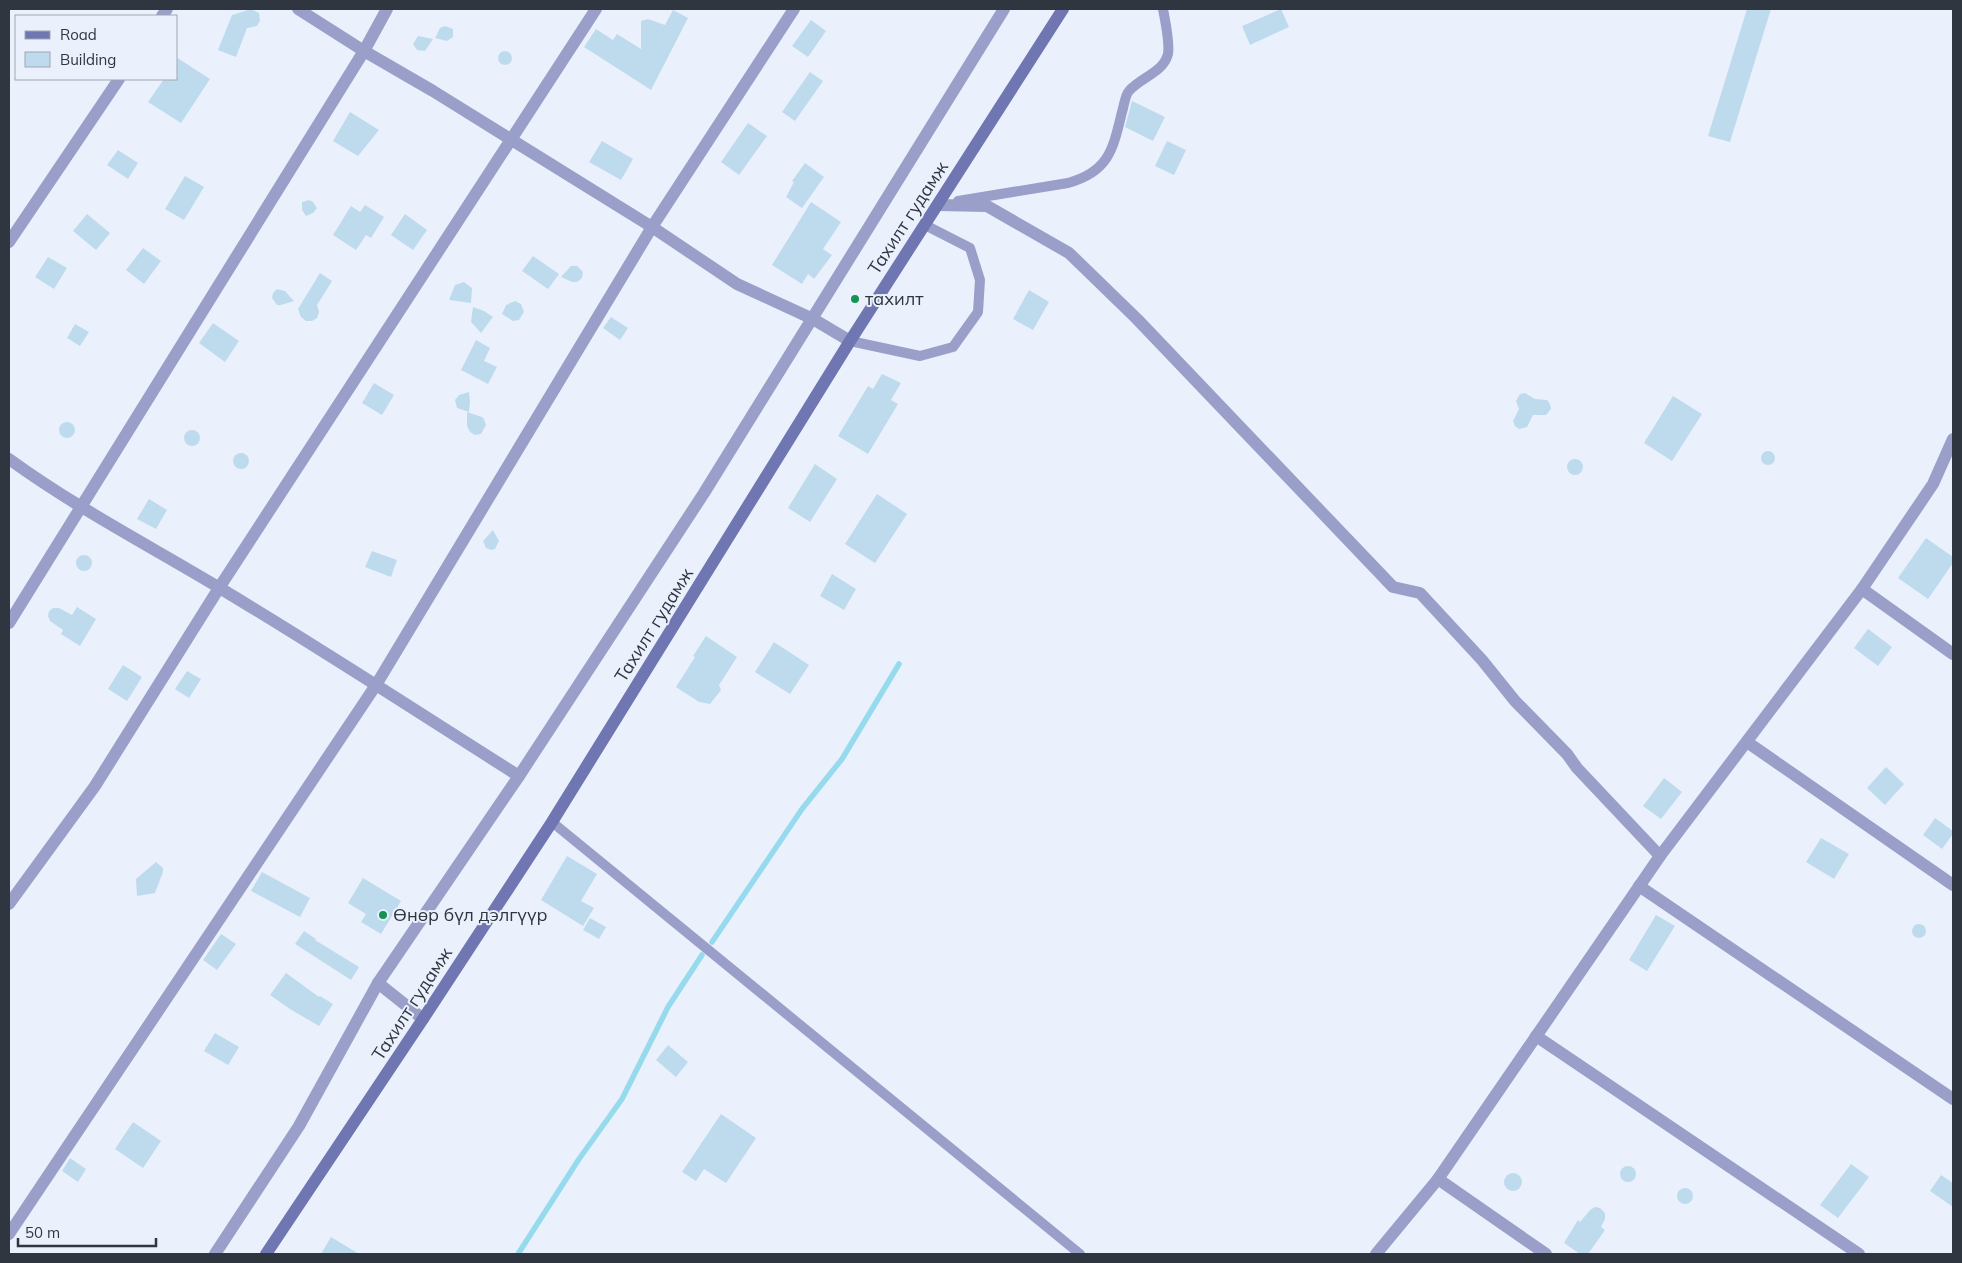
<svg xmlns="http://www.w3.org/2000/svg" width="1962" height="1263" font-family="Mulish,sans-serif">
	<rect width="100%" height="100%" fill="#eaf1fc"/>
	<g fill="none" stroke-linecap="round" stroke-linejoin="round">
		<g stroke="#96dbed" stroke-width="5.5">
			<path d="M712 942 802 809 842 759 899 664"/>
			<path d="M518 1254 579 1159 622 1099 668 1007 702 955"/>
		</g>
	</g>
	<g fill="#bedbee">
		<path d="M251 9 259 13 260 21 257 26 247 28 236 57 218 50 232 15Z"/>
		<path d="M1281 9 1289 27 1250 45 1242 26Z"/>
		<path d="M1747 9H1771L1730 142 1708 136Z"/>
		<path d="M673 10 688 18 651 90 584 47 596 29 613 40 617 34 641 49V21L648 19 665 25Z"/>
		<path d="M811 20 826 31 808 57 792 46Z"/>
		<path d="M445 26 453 29V37L447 41 435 38 440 28Z"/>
		<path d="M418 36 433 39 425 51 417 50 413 44Z"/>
		<circle cx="505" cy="58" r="7"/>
		<path d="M176 57 210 79 181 123 148 102 164 79H176Z"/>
		<path d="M810 72 823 81 795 121 782 112Z"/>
		<path d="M1132 101 1165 117 1153 141 1125 127Z"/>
		<path d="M350 112 379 130 358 156 333 141Z"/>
		<path d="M748 123 767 136 739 175 721 162Z"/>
		<path d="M602 141 633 159 621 180 589 162Z"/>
		<path d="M1167 141 1186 150 1174 175 1155 166Z"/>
		<path d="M118 150 138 163 128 179 107 165Z"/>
		<path d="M805 163 824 177 802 208 786 197 794 182 792 181Z"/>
		<path d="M185 176 204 187 184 220 165 209Z"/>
		<path d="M309 200 313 202 317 208 313 213 306 216 302 210V202Z"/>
		<path d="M811 202 841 222 823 249 832 255 814 279 808 274 802 284 772 265Z"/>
		<path d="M365 205 384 217 371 238 366 235 356 250 333 235 351 206 360 212Z"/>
		<path d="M87 214 110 233 96 250 73 231Z"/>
		<path d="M405 214 427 230 413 250 391 235Z"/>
		<path d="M143 248 161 261 144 284 126 270Z"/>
		<path d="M533 256 559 274 548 289 522 271Z"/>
		<path d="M48 257 67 268 54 289 35 277Z"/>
		<path d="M571 266H577L583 272 582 278 577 282H572L561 277Z"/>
		<path d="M320 273 332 281 317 305 319 312 317 318 312 321H306L301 317 298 309Z"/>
		<path d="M464 282 472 288 471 303 449 300 455 285Z"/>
		<path d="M277 289 285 291 294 301 281 305H277L272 298 273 293Z"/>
		<path d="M1029 290 1049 302 1033 330 1013 319Z"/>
		<path d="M515 301 521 304 524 312 519 320 513 321 502 314 506 305Z"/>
		<path d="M473 307 484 311 493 317 481 333 471 322Z"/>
		<path d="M611 317 628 328 620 340 603 328Z"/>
		<path d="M213 323 239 341 225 362 199 343Z"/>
		<path d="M75 324 89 332 80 346 67 338Z"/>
		<path d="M476 340 490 348 484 361 497 367 488 384 461 370Z"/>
		<path d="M882 374 901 383 891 400 898 404 868 454 838 436 868 386 873 389Z"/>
		<path d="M374 383 394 395 382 415 362 403Z"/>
		<path d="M469 392 470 402 469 412 457 408 455 400 459 395Z"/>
		<path d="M1525 393 1535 399 1547 400 1550 404 1551 409 1546 415H1533L1527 427 1519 429 1515 426 1513 421 1519 409 1516 401 1520 394Z"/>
		<path d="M1673 396 1702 414 1672 461 1644 443Z"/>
		<path d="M467 412 482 417 484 419 486 425 481 434 475 435 470 432 467 426Z"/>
		<circle cx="67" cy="430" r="8"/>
		<circle cx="192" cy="438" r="8"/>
		<circle cx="1768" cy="458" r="7"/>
		<circle cx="241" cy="461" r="8"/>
		<circle cx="1575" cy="467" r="8"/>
		<path d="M815 464 837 479 810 522 788 508Z"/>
		<path d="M877 494 907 514 875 563 845 544Z"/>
		<path d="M149 499 167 510 156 529 137 519Z"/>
		<path d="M493 530 499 541 495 549 491 550 486 548 483 541Z"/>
		<path d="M1926 538 1953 557V563L1928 599 1898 578Z"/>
		<path d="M372 551 397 560 391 577 365 567Z"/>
		<circle cx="84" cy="563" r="8"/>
		<path d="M832 574 856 589 844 610 820 596Z"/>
		<path d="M77 607 96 619 80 646 61 634 63 630 50 621 48 616 49 611 53 608H59L72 615Z"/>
		<path d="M1868 629 1892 647 1878 666 1854 648Z"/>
		<path d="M706 636 737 657 719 685 721 690 710 704 699 702 676 687 695 657 693 656Z"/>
		<path d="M774 642 809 665 790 694 755 672Z"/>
		<path d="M123 665 142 677 127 701 108 689Z"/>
		<path d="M187 671 201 679 189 698 175 689Z"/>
		<path d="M1886 767 1904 784 1885 805 1867 788Z"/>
		<path d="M1664 778 1682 792 1661 819 1643 806Z"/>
		<path d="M1935 818 1953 831V834L1942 849 1923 835Z"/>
		<path d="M1821 838 1849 854 1834 879 1806 862Z"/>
		<path d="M567 856 597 874 581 901 594 908 583 926 541 900Z"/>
		<path d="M156 862 163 868V872L155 893 137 896 136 879Z"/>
		<path d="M262 872 310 898 300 917 251 891Z"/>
		<path d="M363 878 401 901 381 934 361 922 366 914 348 903Z"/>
		<path d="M1656 915 1675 926 1647 971 1629 960Z"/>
		<path d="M590 918 606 927 599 939 583 930Z"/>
		<circle cx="1919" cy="931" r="7"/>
		<path d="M304 931 316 939 315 940 359 967 351 980 295 944Z"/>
		<path d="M221 934 236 944 217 970 203 960Z"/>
		<path d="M286 973 319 997 320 996 333 1004 319 1026 290 1009 270 995Z"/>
		<path d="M215 1033 239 1047 228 1065 204 1051Z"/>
		<path d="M668 1045 688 1062 676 1077 656 1060Z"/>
		<path d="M721 1114 756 1138 726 1183 704 1169 696 1181 682 1172Z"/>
		<path d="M133 1122 161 1141 143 1168 115 1149Z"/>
		<path d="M70 1158 86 1169 78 1182 62 1171Z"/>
		<path d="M1851 1164 1869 1177 1838 1218 1820 1205Z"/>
		<circle cx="1628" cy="1174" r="8"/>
		<circle cx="1513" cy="1182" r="9"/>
		<path d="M1941 1175 1953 1183V1207L1930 1191Z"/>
		<circle cx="1685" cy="1196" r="8"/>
		<path d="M1595 1207 1600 1208 1605 1213V1219L1601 1227 1605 1230 1588 1254H1580L1564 1243 1578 1220 1580 1222 1590 1210Z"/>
		<path d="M331 1237 359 1254H321Z"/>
	</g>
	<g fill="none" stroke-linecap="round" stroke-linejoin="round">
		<g stroke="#999fc8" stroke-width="10">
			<path d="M958 201 1068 183C1109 172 1113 149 1122 112 1124 106 1125 95 1129 91 1141 77 1163 73 1168 54 1170 43 1165 20 1163 9"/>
			<path d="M850 341 920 356 953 347 978 312 980 280 970 248 925 225"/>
			<path d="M552 822 1080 1254"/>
		</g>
		<g stroke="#999fc8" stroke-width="12">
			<path d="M298 9 364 51 433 91 652 227 737 284 813 319 850 341"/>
			<path d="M162 16 167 9"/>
			<path d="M938 205 987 206 1069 253 1137 319 1393 587 1420 593 1482 660 1515 701 1567 754 1577 768 1660 856"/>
			<path d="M9 242 119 79"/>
			<path d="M9 459C75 507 148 545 218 587 320 648 419 713 519 776"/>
			<path d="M1862 589 1953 654"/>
			<path d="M9 623 364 51 387 9"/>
			<path d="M1747 742 1953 885"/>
			<path d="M1639 886 1953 1099"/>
			<path d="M9 904 95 786 219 588 596 9"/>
			<path d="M378 983 423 1019"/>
			<path d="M1536 1036 1859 1254"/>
			<path d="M1438 1179 1546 1254"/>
			<path d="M9 1234 376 685 652 227 794 9"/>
			<path d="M215 1254 299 1126 378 983 519 776 704 493 1004 9"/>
			<path d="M1376 1254 1438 1179 1660 856 1862 589 1933 484 1953 439"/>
		</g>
		<path stroke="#7076b1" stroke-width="12" d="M266 1254 423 1019 552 822 850 341 1063 9"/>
	</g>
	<g fill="#139452" stroke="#eaf1fc" stroke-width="2">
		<circle cx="855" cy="299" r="5"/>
		<circle cx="383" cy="915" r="5"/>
	</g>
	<g text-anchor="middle" stroke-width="4" stroke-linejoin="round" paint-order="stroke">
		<g font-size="18" fill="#2f3640" stroke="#eaf1fc">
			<text transform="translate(908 218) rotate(-57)" y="6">Тахилт гудамж</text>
			<text transform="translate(654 625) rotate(-58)" y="6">Тахилт гудамж</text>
			<text transform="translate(412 1004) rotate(-57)" y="6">Тахилт гудамж</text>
		</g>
		<g font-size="18" fill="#2f3640" stroke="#eaf1fc" text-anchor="start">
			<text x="865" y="305">тахилт</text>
			<text x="393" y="921">Өнөр бүл дэлгүүр</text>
		</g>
	</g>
	<rect width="1962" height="1263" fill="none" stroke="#2f3640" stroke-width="20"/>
	<rect x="15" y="15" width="162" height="65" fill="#eaf1fc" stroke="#9fa6b1"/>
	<rect x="25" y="31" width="25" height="8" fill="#7076b1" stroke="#9fa6b1"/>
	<text x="60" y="40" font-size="15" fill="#2f3640">Road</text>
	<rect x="25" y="52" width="25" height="15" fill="#bedbee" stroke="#9fa6b1"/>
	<text x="60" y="65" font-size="15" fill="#2f3640">Building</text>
	<path d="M18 1238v8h138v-8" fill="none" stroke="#2f3640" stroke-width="2.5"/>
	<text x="25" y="1238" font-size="15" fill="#2f3640" stroke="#eaf1fc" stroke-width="4" paint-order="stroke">50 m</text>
</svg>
